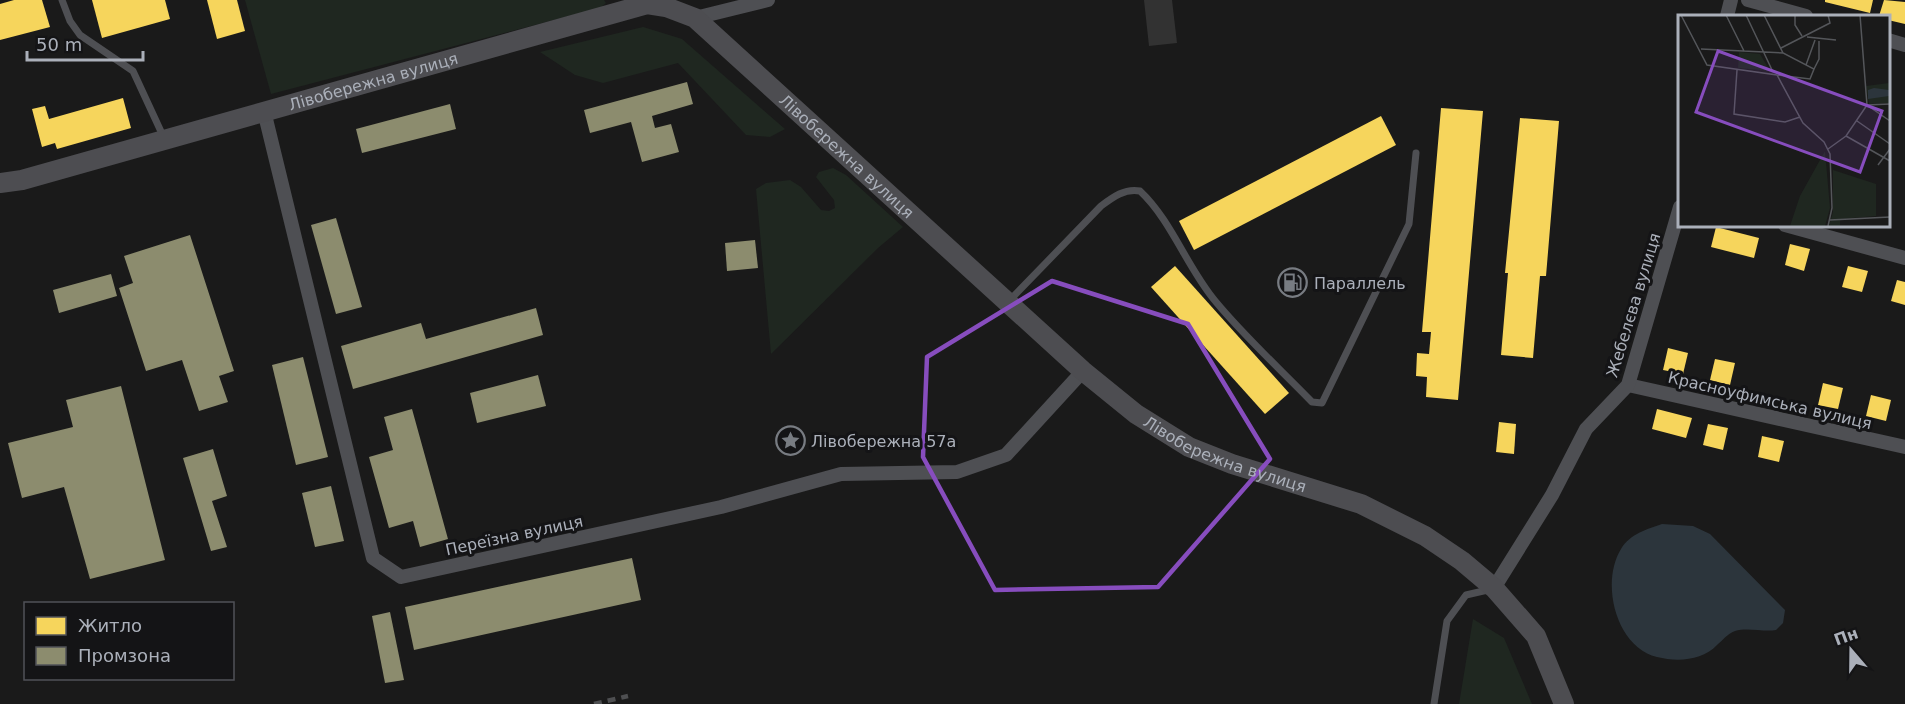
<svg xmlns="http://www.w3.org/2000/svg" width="1905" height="704" font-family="'DejaVu Sans',sans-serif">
	<rect width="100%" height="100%" fill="#1a1a1a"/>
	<g fill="#1f2720">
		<path d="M245 0H604L606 3 600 8 271 94Z"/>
		<path d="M643 27 682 39 785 129 770 137 746 135 678 63 603 83 575 75 540 52Z"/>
		<path d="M833 168 846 175 903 227 878 248 771 354 756 189 766 183 790 180 801 187 821 210 829 211 835 208 834 200 816 177 819 172Z"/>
		<path d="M1473 619 1504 638 1532 704H1459Z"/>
	</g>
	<path fill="#2c353c" d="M1662 524 1693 526 1710 534 1785 610 1783 623 1776 630C1763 632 1747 627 1735 631 1727 634 1723 640 1717 645 1702 661 1677 662 1657 657 1616 647 1600 583 1621 549 1630 534 1647 529 1662 524Z"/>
	<g fill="#f6d55c">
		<path d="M14 0H42L50 27 0 40V4Z"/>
		<path d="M92 0H165L170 19 102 38Z"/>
		<path d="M207 0H237L245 31 217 39Z"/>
		<path d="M1825 0H1873L1870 13 1825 2Z"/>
		<path d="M1884 0 1905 2V24L1888 20V16H1879Z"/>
		<path d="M123 98 131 128 57 149 55 143 42 147 32 109 45 106 49 119Z"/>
		<path d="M1441 108 1483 111 1458 400 1426 397 1427 377 1416 376 1417 353 1429 354 1431 332H1422Z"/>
		<path d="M1381 116 1396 145 1194 250 1179 221Z"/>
		<path d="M1520 118 1559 121 1546 276H1540L1533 358 1501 355 1508 273H1505Z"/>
		<path d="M1716 227 1759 238 1754 258 1711 247Z"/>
		<path d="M1790 244 1810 249 1804 271 1785 265Z"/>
		<path d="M1175 266 1289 393 1265 414 1151 287Z"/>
		<path d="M1848 266 1868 271 1862 292 1842 287Z"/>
		<path d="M1897 280 1905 282V305L1891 301Z"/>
		<path d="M1668 348 1688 353 1683 374 1663 370Z"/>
		<path d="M1715 359 1735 363 1730 385 1710 380Z"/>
		<path d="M1823 383 1843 388 1838 409 1818 405Z"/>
		<path d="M1871 395 1891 400 1886 421 1866 416Z"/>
		<path d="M1657 409 1692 418 1686 438 1652 429Z"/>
		<path d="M1499 422 1516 424 1514 454 1496 452Z"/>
		<path d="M1708 424 1728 428 1723 450 1703 445Z"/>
		<path d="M1762 436 1784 441 1779 462 1758 457Z"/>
	</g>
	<g fill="#8c8c6e">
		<path d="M687 82 693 104 652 116 655 128 671 124 679 152 642 162 631 122 590 133 584 110Z"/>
		<path d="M450 104 456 129 362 153 356 129Z"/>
		<path d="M336 218 362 307 336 314 311 225Z"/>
		<path d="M190 235 234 371 219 376 228 402 199 411 182 360 146 371 119 288 133 283 124 256Z"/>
		<path d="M755 240 758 268 727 271 725 243Z"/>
		<path d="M111 274 117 296 59 313 53 290Z"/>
		<path d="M536 308 543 335 353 389 341 346 421 323 426 339Z"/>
		<path d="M303 357 328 457 296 465 272 365Z"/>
		<path d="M538 375 546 406 477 423 470 393Z"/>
		<path d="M121 386 165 560 90 579 64 487 22 498 8 443 73 427 66 400Z"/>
		<path d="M412 409 448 539 420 547 413 521 389 528 369 457 393 450 384 417Z"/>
		<path d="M213 449 227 496 212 501 227 547 211 551 183 458Z"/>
		<path d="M331 486 344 541 315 547 302 493Z"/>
		<path d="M632 558 641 600 414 650 405 607Z"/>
		<path d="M390 612 404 680 385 683 372 616Z"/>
	</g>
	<path fill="#323232" d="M1144 0H1172L1177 43 1149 46Z"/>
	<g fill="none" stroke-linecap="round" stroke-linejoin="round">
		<g stroke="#4e4f53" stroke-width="7">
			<path d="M62 0 70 21 80 35 133 71 164 138"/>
			<path d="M1010 300 1101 206C1113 197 1125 188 1140 191 1172 221 1187 268 1216 302 1245 337 1280 369 1312 402L1322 403 1409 224 1416 153"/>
			<path d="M1434 704 1447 621 1466 595 1492 589"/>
		</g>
		<g stroke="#4e4f53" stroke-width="14">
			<path d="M1748 0 1806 16"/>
			<path d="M1727 16 1731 0"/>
			<path d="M695 18 768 0"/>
			<path d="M1888 40 1905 45"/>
			<path d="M264 111 373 558 401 577 721 507 841 474 957 472 1006 455 1083 371"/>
			<path d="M1785 225 1905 258"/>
			<path d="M1628 385 1905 447"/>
			<path d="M1494 588 1552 495 1586 429 1628 385 1680 207"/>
		</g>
		<path stroke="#4d4d51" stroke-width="20" id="s1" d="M0 183 22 180 647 4 666 7 695 18 1083 371 1136 414 1189 447 1232 464 1361 504 1425 536 1462 561 1494 588 1536 636 1564 704"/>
		<path stroke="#4e4f51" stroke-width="4.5" stroke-dasharray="8 6" stroke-linecap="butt" d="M594 704 628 696"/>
	</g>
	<path fill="none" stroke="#874dbe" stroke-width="4.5" stroke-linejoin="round" d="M1052 281 1188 324 1270 459 1158 587 995 590 923 457 927 357Z"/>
	<defs>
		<symbol id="fuel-ring" viewBox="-11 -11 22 22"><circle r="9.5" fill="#141416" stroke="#787c82" stroke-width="1.5"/><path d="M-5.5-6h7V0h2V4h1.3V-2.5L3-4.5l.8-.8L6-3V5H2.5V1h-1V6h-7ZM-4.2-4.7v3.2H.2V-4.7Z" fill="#787c82"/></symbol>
		<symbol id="sight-ring" viewBox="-11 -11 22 22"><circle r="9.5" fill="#141416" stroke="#787c82" stroke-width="1.5"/><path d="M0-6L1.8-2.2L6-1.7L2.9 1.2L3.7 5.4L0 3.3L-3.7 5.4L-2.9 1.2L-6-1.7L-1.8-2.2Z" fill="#787c82"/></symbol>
	</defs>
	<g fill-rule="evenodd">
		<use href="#fuel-ring" x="1276" y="266" width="33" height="33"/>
		<use href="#sight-ring" x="774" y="424" width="33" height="33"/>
	</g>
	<g text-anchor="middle" stroke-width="6" stroke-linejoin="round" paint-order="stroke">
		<g font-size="16" fill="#abb0ba" stroke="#141416">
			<text dy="6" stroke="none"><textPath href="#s1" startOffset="387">Лівобережна вулиця</textPath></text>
			<text dy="6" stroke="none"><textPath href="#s1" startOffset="927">Лівобережна вулиця</textPath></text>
			<text transform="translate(1633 305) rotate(-73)" y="6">Жебелєва вулиця</text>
			<text transform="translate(1770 400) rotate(13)" y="6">Красноуфимська вулиця</text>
			<text dy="6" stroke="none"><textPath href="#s1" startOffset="1413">Лівобережна вулиця</textPath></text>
			<text transform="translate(514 535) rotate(-12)" y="6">Переїзна вулиця</text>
		</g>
		<g font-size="16" fill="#abb0ba" stroke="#141416" text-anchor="start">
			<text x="1314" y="289">Параллель</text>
			<text x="811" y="447">Лівобережна 57а</text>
		</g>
	</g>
	<g transform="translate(1678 15)">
		<rect width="212" height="212" fill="#1a1a1a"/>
		<path d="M61 37 82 39 92 56 60 53ZM211 68V88L191 89 188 71ZM147 136 152 193 147 211H112L122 181ZM155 155 198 169V201L162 204V211H151L155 197Z" fill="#1f2720"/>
		<path d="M196 73 211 75V81L190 84V75Z" fill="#2c353c"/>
		<path fill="none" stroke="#54565a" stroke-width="1.5" d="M3 0 29 50 99 60 125 108 146 127 152 139 154 193 150 211M48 0 66 36M68 0 95 57M86 0 105 38 136 54 132 64 100 60M117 0V10L124 21M131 0H150M182 0 189 90 212 106M129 22 158 25M103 33 152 8 150 0M23 34 105 38M128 50 137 25M136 54 141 44V26M59 55 56 99 107 107 122 102M179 106 212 129M168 121 212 146M150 134 168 121 189 90 212 89M200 150 212 134M152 205 212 202"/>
		<path fill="#874dbe" fill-opacity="0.15" stroke="#874dbe" stroke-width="3" d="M40 36 204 96 182 157 18 97Z"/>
		<rect width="212" height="212" fill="none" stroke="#abb0ba" stroke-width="3"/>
	</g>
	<rect x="24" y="602" width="210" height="78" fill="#141416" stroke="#505258" stroke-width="1.5"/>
	<rect x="36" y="617" width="30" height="18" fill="#f6d55c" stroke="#505258" stroke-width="1.5"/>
	<text x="78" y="632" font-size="18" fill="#abb0ba">Житло</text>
	<rect x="36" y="647" width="30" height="18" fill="#8c8c6e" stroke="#505258" stroke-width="1.5"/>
	<text x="78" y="662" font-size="18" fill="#abb0ba">Промзона</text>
	<g transform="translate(1851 650) rotate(340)" stroke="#141416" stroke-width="4.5" paint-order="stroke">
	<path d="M0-4.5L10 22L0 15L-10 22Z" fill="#abb0ba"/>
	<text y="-9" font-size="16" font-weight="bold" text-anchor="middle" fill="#abb0ba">Пн</text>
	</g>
	<path d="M27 51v9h116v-9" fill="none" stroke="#abb0ba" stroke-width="3"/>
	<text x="36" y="51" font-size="18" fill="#abb0ba" stroke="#141416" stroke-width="4.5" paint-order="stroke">50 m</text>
</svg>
